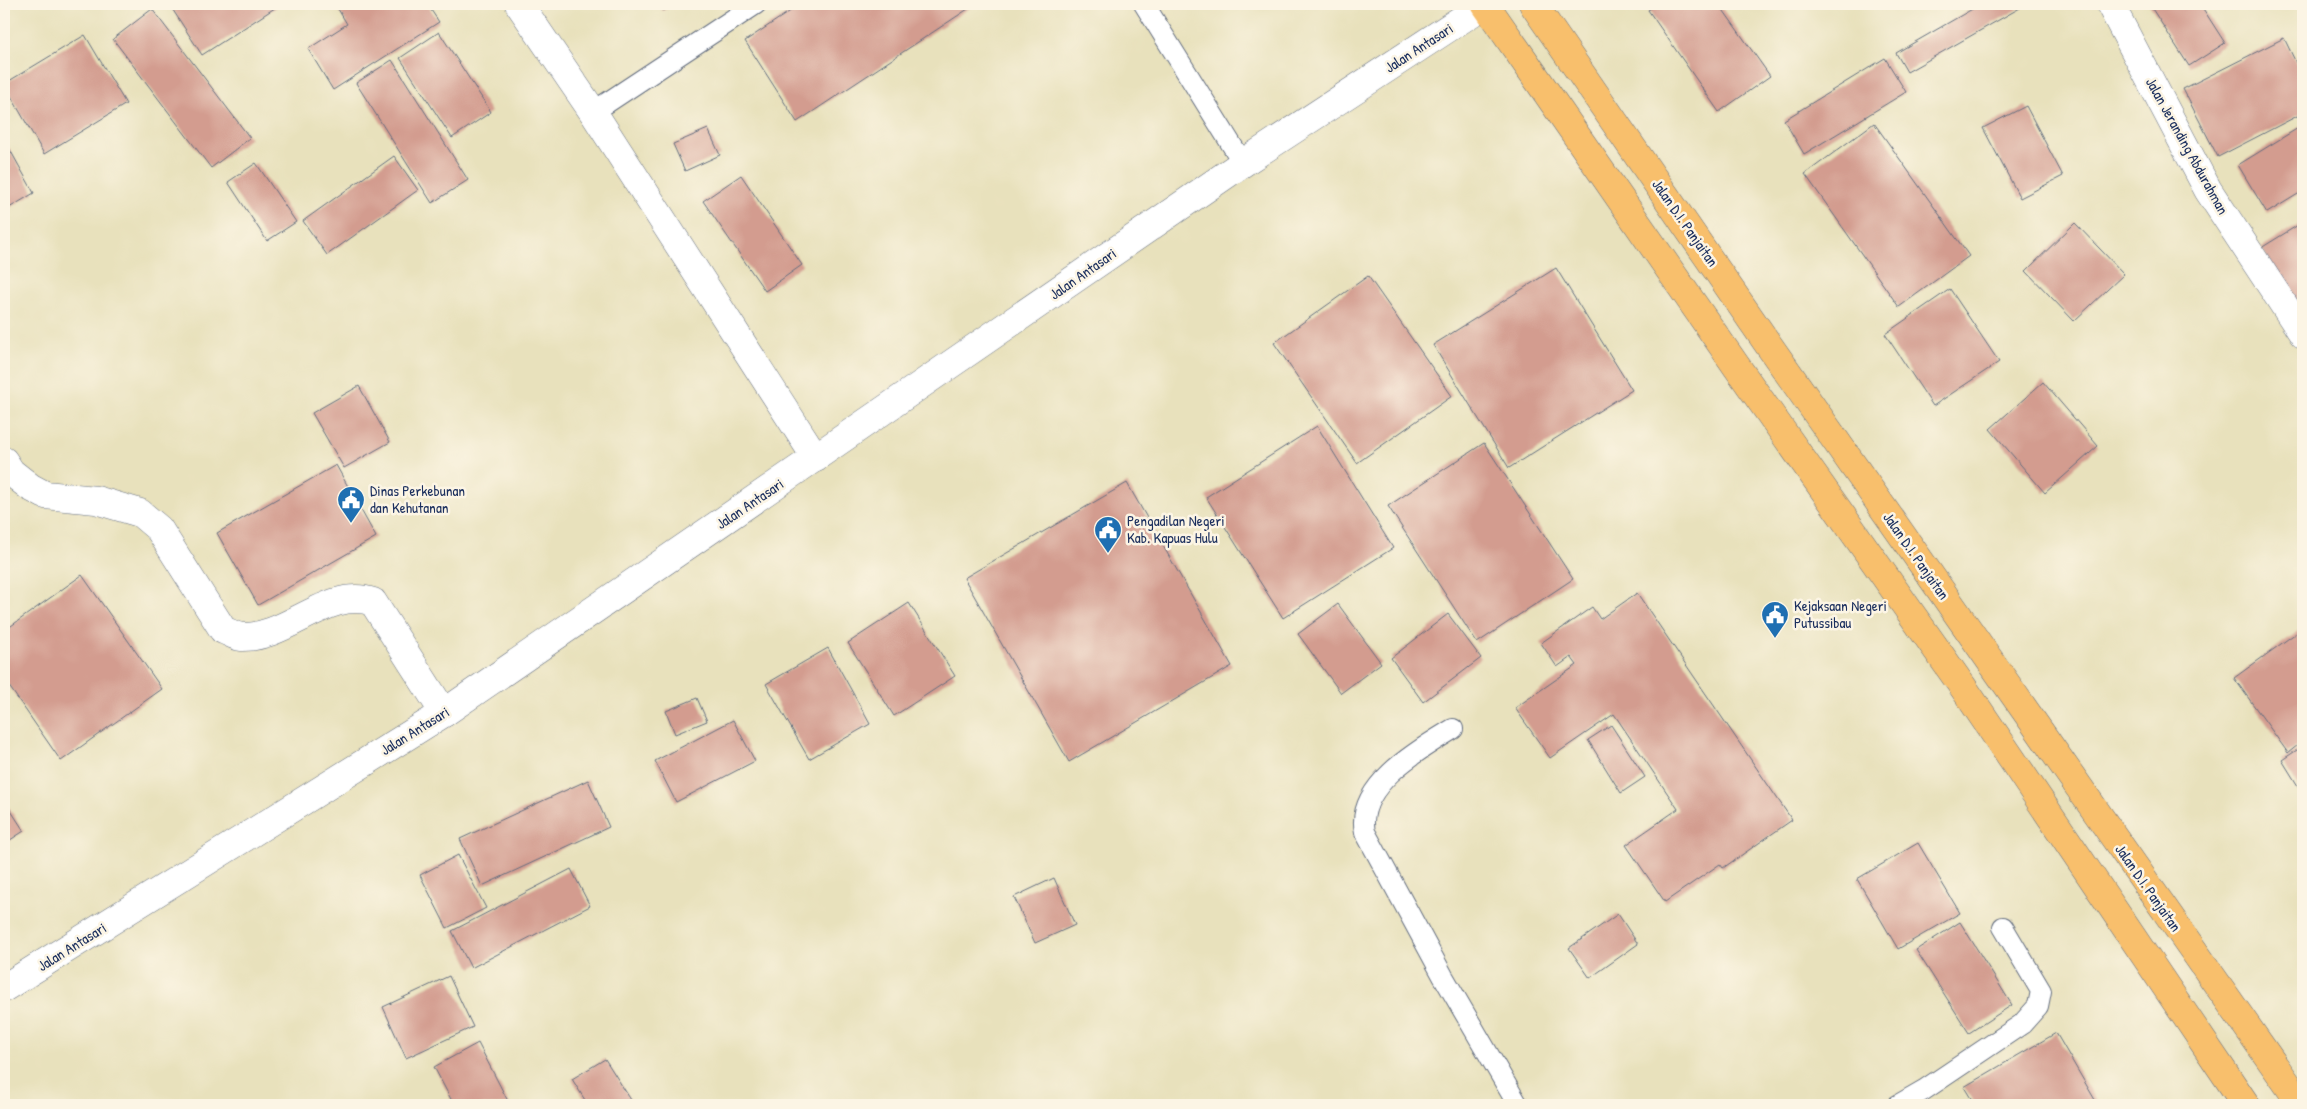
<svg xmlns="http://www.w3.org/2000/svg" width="2307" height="1109" font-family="'Patrick Hand',sans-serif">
	<rect width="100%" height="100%" fill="#fcf5e5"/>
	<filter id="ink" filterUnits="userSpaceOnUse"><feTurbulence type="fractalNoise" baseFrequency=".02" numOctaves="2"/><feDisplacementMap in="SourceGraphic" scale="10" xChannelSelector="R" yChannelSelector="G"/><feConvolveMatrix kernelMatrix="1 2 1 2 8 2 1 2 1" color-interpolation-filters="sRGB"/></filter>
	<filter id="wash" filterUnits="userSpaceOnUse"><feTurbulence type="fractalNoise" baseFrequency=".0096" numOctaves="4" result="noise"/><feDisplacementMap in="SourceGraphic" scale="20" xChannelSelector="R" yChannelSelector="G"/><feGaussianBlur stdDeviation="1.12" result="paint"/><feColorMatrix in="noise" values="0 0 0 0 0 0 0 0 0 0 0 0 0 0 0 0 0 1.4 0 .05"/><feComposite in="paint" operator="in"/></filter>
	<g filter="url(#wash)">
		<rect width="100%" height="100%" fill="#e8e1bc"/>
		<g id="blocks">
			<g fill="#d39c8f">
				<path d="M169 4H281L202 55Z"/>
				<path d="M335 4H427L439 22 333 90 308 49 347 24Z"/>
				<path d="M658 4H674L663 11Z"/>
				<path d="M801 4H968L971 7 797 122 745 41Z"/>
				<path d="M1657 4H1719L1770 76 1719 112 1648 10Z"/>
				<path d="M1981 4H2027L1907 72 1896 53Z"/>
				<path d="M2149 4H2200L2225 43 2189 66Z"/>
				<path d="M152 9 250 138 211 168 113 39Z"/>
				<path d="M439 32 491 112 452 138 400 58Z"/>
				<path d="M85 35 126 104 44 154 4 84Z"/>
				<path d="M2284 38 2303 77V113L2218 157 2183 89Z"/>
				<path d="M1885 58 1906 92 1804 154 1784 120Z"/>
				<path d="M392 60 468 180 432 203 356 83Z"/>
				<path d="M2026 106 2063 176 2020 198 1983 128Z"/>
				<path d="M1874 123 1969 256 1899 307 1805 174Z"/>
				<path d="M2303 125V191L2267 213 2238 165Z"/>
				<path d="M708 129 720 155 685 171 673 144Z"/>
				<path d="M4 139 34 193 4 211Z"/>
				<path d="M394 156 418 190 327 255 303 221Z"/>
				<path d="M256 163 296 222 267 241 228 182Z"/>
				<path d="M741 175 802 265 765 291 703 201Z"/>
				<path d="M2303 222V301L2296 305 2261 248Z"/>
				<path d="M2075 223 2124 274 2074 321 2026 271Z"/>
				<path d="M1556 268 1632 390 1509 468 1433 345Z"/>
				<path d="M1368 276 1452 396 1357 463 1274 343Z"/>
				<path d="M1950 289 1999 362 1933 406 1885 334Z"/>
				<path d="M2043 382 2098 446 2045 493 1990 429Z"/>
				<path d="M359 386 390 442 344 468 312 413Z"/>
				<path d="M1317 426 1393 548 1283 618 1206 497Z"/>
				<path d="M1484 443 1573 579 1477 643 1388 506Z"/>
				<path d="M336 465 376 537 258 605 217 533Z"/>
				<path d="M1127 483 1232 666 1069 762 964 578Z"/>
				<path d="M82 575 162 689 61 761 4 679V631Z"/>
				<path d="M1637 593 1792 820 1723 868 1720 864 1665 902 1626 845 1678 809 1614 714 1550 758 1515 708 1577 665 1571 657 1557 667 1541 643 1592 607 1600 619Z"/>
				<path d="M909 603 955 676 894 716 848 643Z"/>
				<path d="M1338 604 1381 663 1341 693 1298 634Z"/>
				<path d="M1448 614 1481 658 1423 702 1391 658Z"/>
				<path d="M2303 628V741L2288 753 2234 678Z"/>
				<path d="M828 648 870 724 809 759 766 684Z"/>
				<path d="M697 698 707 721 675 734 666 711Z"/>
				<path d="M733 720 755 761 676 802 655 761Z"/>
				<path d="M1611 725 1645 777 1621 793 1588 740Z"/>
				<path d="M2303 746V794L2282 760Z"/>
				<path d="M588 780 609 827 482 886 460 839Z"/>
				<path d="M4 800 24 831 4 844Z"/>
				<path d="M1918 843 1960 913 1898 949 1857 879Z"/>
				<path d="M458 855 486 908 447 928 420 875Z"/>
				<path d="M571 869 590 906 471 968 452 931Z"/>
				<path d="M1054 878 1075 925 1035 943 1014 897Z"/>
				<path d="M1618 914 1638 944 1590 978 1569 948Z"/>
				<path d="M1960 922 2012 1005 1969 1033 1916 950Z"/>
				<path d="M449 976 473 1027 406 1058 383 1007Z"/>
				<path d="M2056 1033 2098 1105H1975L1964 1087Z"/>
				<path d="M478 1043 510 1105H454L434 1067Z"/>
				<path d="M605 1059 631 1100 622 1105H588L572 1079Z"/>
			</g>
		</g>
	</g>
	<g filter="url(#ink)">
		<use href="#blocks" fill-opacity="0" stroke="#636d7f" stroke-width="1"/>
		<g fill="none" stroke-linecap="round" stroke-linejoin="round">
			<defs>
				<g id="service">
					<path d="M1144 4 1243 163"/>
					<path d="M593 112 756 4"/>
					<path d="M1453 729C1420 749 1355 786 1365 832L1443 976 1518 1105"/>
					<path d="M1898 1105 1924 1090 2022 1024 2038 1006 2041 991 2003 927"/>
				</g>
				<g id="minor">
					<path d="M519 4 593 112 816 458"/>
					<path d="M2110 4 2208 190 2303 334"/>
					<path d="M4 461 11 472 30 487 45 495 96 500 140 513 159 529 223 630C229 632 235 636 241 637 287 639 329 586 373 602L444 713"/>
					<path d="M4 988 444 713 1243 163 1485 4"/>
				</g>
				<g id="trunk">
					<path d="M1485 4 1737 367 1963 687 2246 1105"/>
					<path d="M1533 4 1770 347 2302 1105"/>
				</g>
			</defs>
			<use href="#service" stroke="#636d7f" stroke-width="22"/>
			<use href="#minor" stroke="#636d7f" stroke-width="29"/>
			<use href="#trunk" stroke="#636d7f" stroke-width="29"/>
			<use href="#service" stroke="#fff" stroke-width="20"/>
			<use href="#minor" stroke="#fff" stroke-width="28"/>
			<use href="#trunk" stroke="#f8bf6c" stroke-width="28"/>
		</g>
	</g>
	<defs>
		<symbol id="civic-pin" viewBox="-11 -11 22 30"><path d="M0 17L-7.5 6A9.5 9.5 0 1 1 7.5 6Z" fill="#1f6fb2" stroke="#fcf5e5"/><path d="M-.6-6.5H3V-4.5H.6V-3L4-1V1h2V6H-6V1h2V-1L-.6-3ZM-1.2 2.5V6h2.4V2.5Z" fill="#fff"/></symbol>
	</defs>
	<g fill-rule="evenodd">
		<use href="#civic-pin" x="335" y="484" width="32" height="43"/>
		<use href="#civic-pin" x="1092" y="514" width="32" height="43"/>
		<use href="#civic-pin" x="1759" y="599" width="32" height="43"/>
	</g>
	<g text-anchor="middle" stroke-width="5" stroke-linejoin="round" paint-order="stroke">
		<g font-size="15" fill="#1b2f5e" stroke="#fcf5e5">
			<text transform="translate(1419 48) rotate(-33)" y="5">Jalan Antasari</text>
			<text transform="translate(2187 146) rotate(61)" y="5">Jalan Jeranding Abdurahman</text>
			<text transform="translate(1685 223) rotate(55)" y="5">Jalan D.I. Panjaitan</text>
			<text transform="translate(1083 274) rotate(-35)" y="5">Jalan Antasari</text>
			<text transform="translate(750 504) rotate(-34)" y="5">Jalan Antasari</text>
			<text transform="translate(1916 556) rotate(55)" y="5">Jalan D.I. Panjaitan</text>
			<text transform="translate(415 731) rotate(-32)" y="5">Jalan Antasari</text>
			<text transform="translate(2148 888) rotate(55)" y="5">Jalan D.I. Panjaitan</text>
			<text transform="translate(72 947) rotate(-32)" y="5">Jalan Antasari</text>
		</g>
		<g font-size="15" fill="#1b2f5e" stroke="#fcf5e5" text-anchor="start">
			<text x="370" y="496">Dinas Perkebunan<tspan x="370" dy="17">dan Kehutanan</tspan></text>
			<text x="1127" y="526">Pengadilan Negeri<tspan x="1127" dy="17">Kab. Kapuas Hulu</tspan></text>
			<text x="1794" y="611">Kejaksaan Negeri<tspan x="1794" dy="17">Putussibau</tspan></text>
		</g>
	</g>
	<rect width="2307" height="1109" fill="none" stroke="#fcf5e5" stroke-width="20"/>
</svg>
